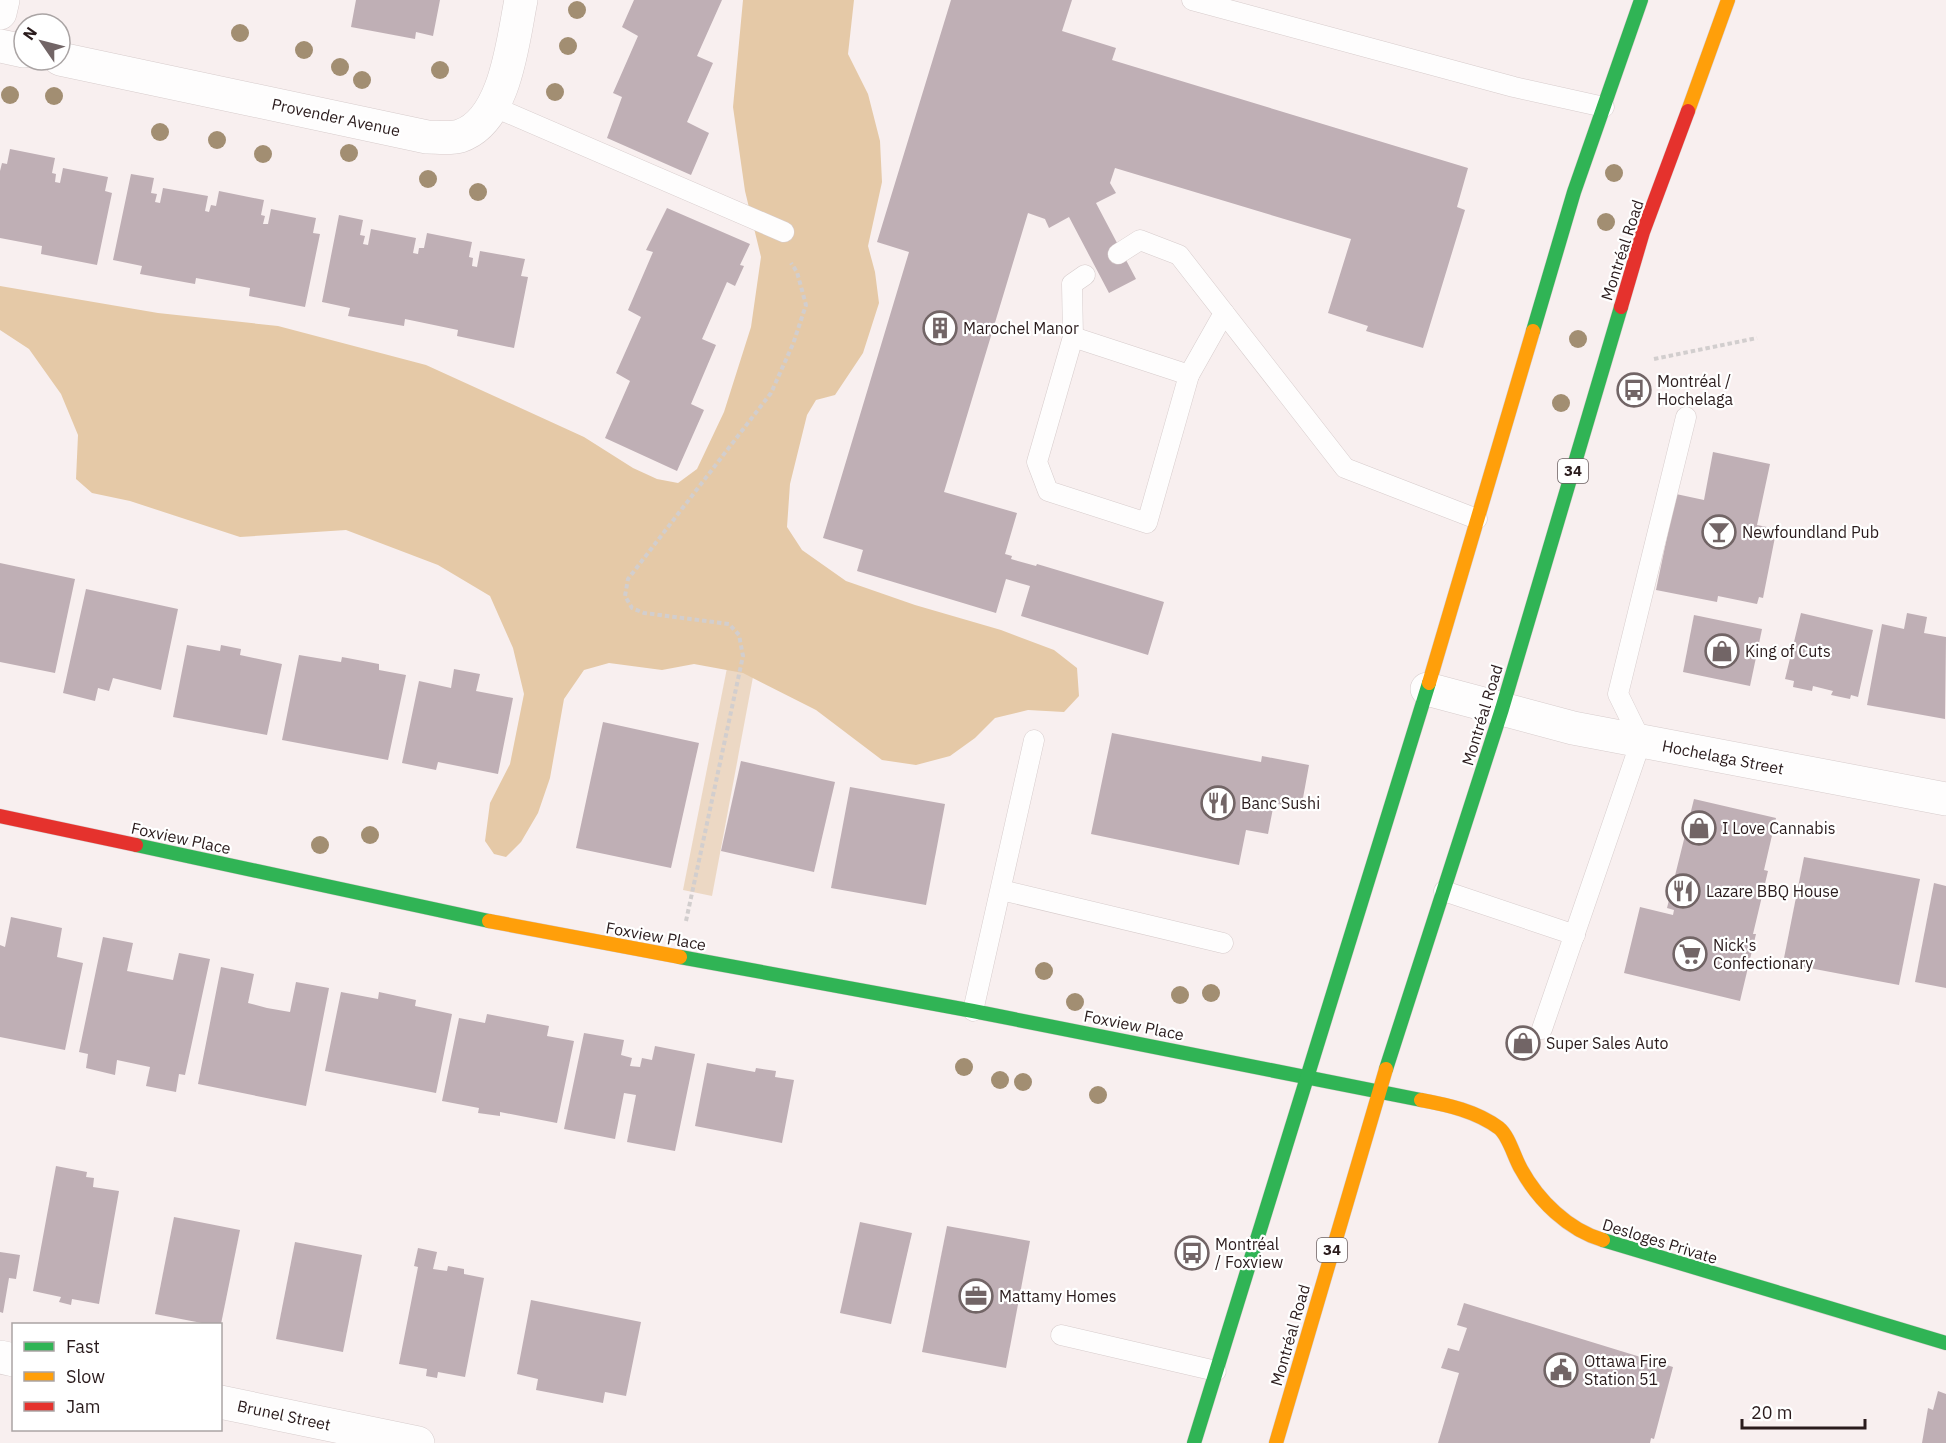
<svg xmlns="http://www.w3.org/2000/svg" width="1946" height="1443" font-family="'IBM Plex Sans',sans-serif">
	<rect width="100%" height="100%" fill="#f8efef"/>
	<path fill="#ecd8c4" d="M765 613 712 896 683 890 728 663Z"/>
	<path fill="#e5c9a7" d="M743 0H854L848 54 868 94 880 141 882 182 868 246 875 272 879 303 863 353 835 395 816 400 807 415 790 484 787 527 802 550 846 581 915 605 1001 630 1054 650 1077 668 1079 696 1064 712 1028 710 995 718 975 738 950 756 916 765 882 760 816 710 743 673 694 664 662 670 609 663 584 670 564 699 550 778 538 813 521 842 506 857 494 854 485 841 490 803 510 764 524 694 513 648 490 596 438 565 346 530 240 537 130 501 92 493 76 479 78 435 61 394 29 349 0 330V286L158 313 278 326 426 365 584 437 633 468 657 479 678 483 697 469 724 412 751 327 761 257 745 191 733 107Z"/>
	<g fill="#bfafb5">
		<path d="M356 0H440L433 36 416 32 415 39 351 27Z"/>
		<path d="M634 0H722L697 56 713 63 687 122 709 133 691 175 607 138 622 97 613 93 638 36 622 27Z"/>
		<path d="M951 0H1072L1062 31 1116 48 1112 60 1468 168 1457 207 1465 210 1423 348 1366 331 1368 326 1328 313 1351 239 1115 168 1110 183 1116 193 1096 203 1136 279 1109 293 1069 217 1049 228 1045 219 1028 213 944 492 1017 513 1005 554 1012 556 1011 559 1036 566 1037 564 1164 602 1148 655 1021 616 1030 586 1006 579 996 613 857 571 863 550 823 538 909 252 877 242Z"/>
		<path d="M10 149 55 158 52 173 56 174 55 182 60 183 63 168 108 177 105 191 112 193 97 265 41 254 42 246 0 238V171L2 163 7 164Z"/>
		<path d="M131 174 154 178 151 193 157 194 155 202 160 203 163 188 208 196 205 211 209 212 211 205 216 206 219 191 264 200 261 215 265 216 263 224H268L271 209 316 218 313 233 320 234 305 307 249 296 250 288 196 278 195 284 140 274 142 266 113 260Z"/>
		<path d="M667 208 750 244 740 265 744 266 735 286 727 282 702 339 716 345 691 404 704 410 677 471 605 438 630 381 616 373 641 317 628 310 653 252 646 250Z"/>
		<path d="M339 215 363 220 360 235 365 236 363 244 368 245 371 229 416 238 413 253 418 254 419 248H424L427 233 472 242 469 257 473 258 472 266 477 267 480 251 525 259 521 276 528 277 514 348 457 336 458 330 405 319 404 326 348 316 350 308 322 302Z"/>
		<path d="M1713 452 1770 464 1757 525 1772 528 1770 536 1775 537 1763 598 1759 597 1757 604 1718 596 1717 602 1656 590 1676 494 1704 500Z"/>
		<path d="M0 563 75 579 55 673 0 662Z"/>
		<path d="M86 589 178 609 161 690 113 678 109 691 98 688 95 701 63 693Z"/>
		<path d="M1801 613 1873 630 1858 697 1851 695 1850 699 1831 695 1833 691 1813 686 1812 691 1793 687 1794 681 1785 679Z"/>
		<path d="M1907 613 1927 617 1924 633 1946 637 1945 719 1867 705 1882 624 1904 629Z"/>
		<path d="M1694 615 1762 629 1750 686 1683 672Z"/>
		<path d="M187 645 220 651 221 645 241 649 240 655 282 664 267 735 173 717Z"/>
		<path d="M299 655 341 662 342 657 379 664V670L406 675 388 760 282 740Z"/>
		<path d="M454 669 480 674 476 691 513 698 498 774 438 762 436 770 402 763 419 681 451 688Z"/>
		<path d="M603 722 699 743 671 868 576 848Z"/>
		<path d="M1112 733 1261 762 1262 756 1309 765 1301 809 1274 803 1268 834 1246 830 1239 865 1091 834Z"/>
		<path d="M741 761 835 782 814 872 721 851Z"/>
		<path d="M850 787 945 804 926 905 831 888Z"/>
		<path d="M1694 799 1776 818 1764 870 1768 871 1753 934H1756L1740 1001 1624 973 1640 907 1673 915 1674 910 1667 908Z"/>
		<path d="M1804 857 1920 879 1899 985 1783 963Z"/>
		<path d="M1934 883 1946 886V988L1915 982Z"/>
		<path d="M11 917 62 928 57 957 83 963 65 1050 0 1037V945L5 947Z"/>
		<path d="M103 937 133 943 127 971 173 980 179 953 210 959 185 1075 179 1074 176 1092 146 1086 150 1067 117 1060 115 1075 86 1068 88 1054 79 1052Z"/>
		<path d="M221 967 254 974 248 1003 267 1008 290 1012 296 982 329 988 306 1106 198 1084Z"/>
		<path d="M341 992 378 999 379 992 416 1000 415 1006 452 1014 436 1093 325 1071Z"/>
		<path d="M487 1014 549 1026 547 1036 574 1041 557 1123 500 1112V1116L478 1113 479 1108 442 1101 459 1018 485 1023Z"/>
		<path d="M584 1033 624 1040 621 1055 632 1058 630 1066 640 1067 642 1058 652 1060 655 1046 695 1054 675 1151 627 1142 636 1095 624 1093 615 1139 564 1129Z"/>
		<path d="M707 1063 755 1072 756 1068 776 1071 775 1077 794 1080 782 1143 695 1126Z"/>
		<path d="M56 1166 87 1172 86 1177 94 1178 93 1187 119 1191 99 1304 72 1299 71 1305 59 1302 61 1297 33 1291Z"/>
		<path d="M174 1217 240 1230 221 1324H207L155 1314Z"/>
		<path d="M860 1222 912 1233 891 1324 840 1313Z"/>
		<path d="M947 1226 1030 1241 1006 1368 922 1352Z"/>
		<path d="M295 1242 362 1255 343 1352 276 1339Z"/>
		<path d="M418 1248 437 1252 433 1269 447 1271 448 1266 464 1269V1274L484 1278 465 1377 438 1372 437 1378 426 1376 427 1369 399 1364 418 1267 414 1266Z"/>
		<path d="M0 1252 20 1255 16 1279 9 1278 3 1313 0 1312Z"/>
		<path d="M531 1300 641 1322 626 1396 605 1392 603 1403 536 1390 538 1379 517 1374Z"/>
		<path d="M1464 1303 1673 1367 1654 1439 1651 1438 1650 1443H1438L1459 1373 1441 1368 1448 1348 1459 1351 1467 1328 1457 1325Z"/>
		<path d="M1938 1391 1946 1394V1443H1922L1928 1408 1933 1410Z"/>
	</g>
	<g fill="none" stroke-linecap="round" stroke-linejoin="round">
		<defs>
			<g id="lane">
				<path d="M1192 0 1514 87 1604 107"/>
				<path d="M492 106 784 232"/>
				<path d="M1118 254 1140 240 1179 255 1345 468 1477 519"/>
				<path d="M1085 275 1072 284 1073 337 1189 375 1224 313"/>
				<path d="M1073 337 1037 462 1048 491 1147 523 1189 375"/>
				<path d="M1001 890 1223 943"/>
				<path d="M1444 891 1575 935"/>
				<path d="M973 1011 1034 740"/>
				<path d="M1542 1029 1641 741 1618 694 1686 417"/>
				<path d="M1061 1335 1216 1371"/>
			</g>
			<g id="street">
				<path d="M0 13 3 0"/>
				<path d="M0 46 24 51"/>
				<path d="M60 59 427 137C437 137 451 139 460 136 506 121 513 39 521 0"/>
				<path d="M1427 689 1573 728 1946 799"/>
				<path d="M0 1357 14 1360"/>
				<path d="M220 1402 418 1443"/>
			</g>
			<g id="fast">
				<path d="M1533 331 1574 192 1641 0"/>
				<path d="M136 845 489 921"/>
				<path d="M680 957 973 1011 1421 1100"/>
				<path d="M1386 1069 1502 709 1621 307"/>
				<path d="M1603 1240 1946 1343"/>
				<path d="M1194 1443 1429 683"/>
			</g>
			<g id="slow">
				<path d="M1688 111 1728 0"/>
				<path d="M1429 683 1533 331"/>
				<path d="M489 921 680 957"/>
				<path d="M1421 1100C1448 1105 1476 1111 1499 1128 1509 1136 1514 1157 1521 1169 1538 1200 1568 1230 1603 1240"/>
				<path d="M1276 1443 1386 1069"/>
			</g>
			<g id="jam">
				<path d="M1621 307 1643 232 1688 111"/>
				<path d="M0 816 136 845"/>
			</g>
		</defs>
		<use href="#lane" stroke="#d7cccc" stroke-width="21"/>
		<use href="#street" stroke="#d7cccc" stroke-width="34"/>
		<use href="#fast" stroke="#d7cccc" stroke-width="15"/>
		<use href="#slow" stroke="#d7cccc" stroke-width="15"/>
		<use href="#jam" stroke="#d7cccc" stroke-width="15"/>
		<g stroke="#d2cece" stroke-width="4" stroke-dasharray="4.5 3" stroke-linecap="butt">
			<path d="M1654 359 1757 338"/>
			<path d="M686 921 743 656 739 635 729 624 644 613 632 608 625 596 628 579 771 393 793 344 806 305 797 272 791 263"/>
		</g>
		<use href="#lane" stroke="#fefdfd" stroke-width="20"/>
		<use href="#street" stroke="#fefdfd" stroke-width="33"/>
		<use href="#fast" stroke="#30b455" stroke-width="14"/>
		<use href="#slow" stroke="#ff9f0a" stroke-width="14"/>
		<use href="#jam" stroke="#e5322d" stroke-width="14"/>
	</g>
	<g fill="#a28e72">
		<circle cx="577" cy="10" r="9"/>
		<circle cx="240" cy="33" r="9"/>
		<circle cx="568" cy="46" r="9"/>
		<circle cx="304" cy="50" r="9"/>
		<circle cx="340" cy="67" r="9"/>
		<circle cx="440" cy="70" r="9"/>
		<circle cx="362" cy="80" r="9"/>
		<circle cx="555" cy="92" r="9"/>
		<circle cx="10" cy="95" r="9"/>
		<circle cx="54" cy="96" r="9"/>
		<circle cx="160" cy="132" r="9"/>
		<circle cx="217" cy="140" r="9"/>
		<circle cx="349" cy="153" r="9"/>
		<circle cx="263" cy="154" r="9"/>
		<circle cx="1614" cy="173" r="9"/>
		<circle cx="428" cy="179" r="9"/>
		<circle cx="478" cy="192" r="9"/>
		<circle cx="1606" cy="222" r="9"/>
		<circle cx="1578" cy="339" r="9"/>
		<circle cx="1561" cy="403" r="9"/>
		<circle cx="370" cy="835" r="9"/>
		<circle cx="320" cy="845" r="9"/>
		<circle cx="1044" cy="971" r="9"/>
		<circle cx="1211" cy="993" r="9"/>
		<circle cx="1180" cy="995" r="9"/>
		<circle cx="1075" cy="1002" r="9"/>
		<circle cx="964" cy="1067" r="9"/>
		<circle cx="1000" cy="1080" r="9"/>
		<circle cx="1023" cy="1082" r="9"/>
		<circle cx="1098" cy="1095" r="9"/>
	</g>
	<defs>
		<symbol id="building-ring" viewBox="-11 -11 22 22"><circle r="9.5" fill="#fff" stroke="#726566" stroke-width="1.5"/><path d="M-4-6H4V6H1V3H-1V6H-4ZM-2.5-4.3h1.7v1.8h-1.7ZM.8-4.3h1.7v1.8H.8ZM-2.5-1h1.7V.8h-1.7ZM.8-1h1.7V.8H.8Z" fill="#726566"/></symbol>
		<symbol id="bus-ring" viewBox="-11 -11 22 22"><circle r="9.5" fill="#fff" stroke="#726566" stroke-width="1.5"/><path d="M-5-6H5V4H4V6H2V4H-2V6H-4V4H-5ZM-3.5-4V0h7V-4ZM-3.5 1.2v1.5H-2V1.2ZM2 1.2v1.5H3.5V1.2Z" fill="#726566"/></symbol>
		<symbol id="bar-ring" viewBox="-11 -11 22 22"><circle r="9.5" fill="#fff" stroke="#726566" stroke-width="1.5"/><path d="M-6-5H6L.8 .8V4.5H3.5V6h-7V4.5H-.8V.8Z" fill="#726566"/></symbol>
		<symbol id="shop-ring" viewBox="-11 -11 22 22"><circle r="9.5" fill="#fff" stroke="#726566" stroke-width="1.5"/><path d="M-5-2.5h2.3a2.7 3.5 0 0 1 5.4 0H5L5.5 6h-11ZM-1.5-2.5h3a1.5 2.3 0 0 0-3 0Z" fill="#726566"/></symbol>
		<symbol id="restaurant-ring" viewBox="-11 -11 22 22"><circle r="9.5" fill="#fff" stroke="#726566" stroke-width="1.5"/><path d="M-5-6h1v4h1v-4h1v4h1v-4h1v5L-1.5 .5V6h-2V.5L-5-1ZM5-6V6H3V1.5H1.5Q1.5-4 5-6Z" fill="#726566"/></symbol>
		<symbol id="supermarket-ring" viewBox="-11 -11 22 22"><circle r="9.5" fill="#fff" stroke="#726566" stroke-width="1.5"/><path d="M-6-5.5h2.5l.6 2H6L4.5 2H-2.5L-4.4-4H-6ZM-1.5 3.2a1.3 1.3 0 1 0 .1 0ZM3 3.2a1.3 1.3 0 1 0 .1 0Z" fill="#726566"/></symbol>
		<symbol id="office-ring" viewBox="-11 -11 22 22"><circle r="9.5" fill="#fff" stroke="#726566" stroke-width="1.5"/><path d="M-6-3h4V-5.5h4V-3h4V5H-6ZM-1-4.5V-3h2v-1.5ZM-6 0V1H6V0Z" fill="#726566"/></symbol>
		<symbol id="civic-ring" viewBox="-11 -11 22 22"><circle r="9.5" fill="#fff" stroke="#726566" stroke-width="1.5"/><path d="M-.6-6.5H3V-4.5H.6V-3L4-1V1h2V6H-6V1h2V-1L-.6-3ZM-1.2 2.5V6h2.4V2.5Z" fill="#726566"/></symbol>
	</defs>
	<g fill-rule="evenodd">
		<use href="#building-ring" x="921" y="309" width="38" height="38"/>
		<use href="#bus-ring" x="1615" y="371" width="38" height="38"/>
		<use href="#bar-ring" x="1700" y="513" width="38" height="38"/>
		<use href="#shop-ring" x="1703" y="632" width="38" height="38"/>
		<use href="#restaurant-ring" x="1199" y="784" width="38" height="38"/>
		<use href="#shop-ring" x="1680" y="809" width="38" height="38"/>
		<use href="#restaurant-ring" x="1664" y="872" width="38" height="38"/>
		<use href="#supermarket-ring" x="1671" y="935" width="38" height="38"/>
		<use href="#shop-ring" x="1504" y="1024" width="38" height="38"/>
		<use href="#bus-ring" x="1173" y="1234" width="38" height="38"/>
		<use href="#office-ring" x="957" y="1277" width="38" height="38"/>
		<use href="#civic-ring" x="1542" y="1351" width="38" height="38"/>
	</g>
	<g text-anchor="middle" stroke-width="4.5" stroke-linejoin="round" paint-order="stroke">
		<g fill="#fff" stroke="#6a5f60" stroke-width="1.5">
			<rect x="1558" y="459" width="30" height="24" rx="4.5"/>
			<rect x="1317" y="1238" width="30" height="24" rx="4.5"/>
		</g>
		<g font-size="15" font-weight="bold" fill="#2a1b1c">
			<text x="1573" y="476">34</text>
			<text x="1332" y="1255">34</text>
		</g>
		<g font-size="16" fill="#2a1b1c" stroke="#fff">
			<text transform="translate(336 117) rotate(12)" y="6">Provender Avenue</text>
			<text transform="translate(1622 250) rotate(-72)" y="6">Montréal Road</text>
			<text transform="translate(1482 715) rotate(-73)" y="6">Montréal Road</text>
			<text transform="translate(1723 757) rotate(11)" y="6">Hochelaga Street</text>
			<text transform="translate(181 838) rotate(12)" y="6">Foxview Place</text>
			<text transform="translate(656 936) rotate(10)" y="6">Foxview Place</text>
			<text transform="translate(1134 1025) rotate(11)" y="6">Foxview Place</text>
			<text transform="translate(1660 1241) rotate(17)" y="6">Desloges Private</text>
			<text transform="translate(1290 1335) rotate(-74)" y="6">Montréal Road</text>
			<text transform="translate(284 1415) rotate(12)" y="6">Brunel Street</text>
		</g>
		<g font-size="16" fill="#2a1b1c" stroke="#fff" text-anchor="start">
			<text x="963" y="334">Marochel Manor</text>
			<text x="1657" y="387">Montréal /<tspan x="1657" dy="18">Hochelaga</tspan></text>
			<text x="1742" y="538">Newfoundland Pub</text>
			<text x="1745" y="657">King of Cuts</text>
			<text x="1241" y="809">Banc Sushi</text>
			<text x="1722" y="834">I Love Cannabis</text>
			<text x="1706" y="897">Lazare BBQ House</text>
			<text x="1713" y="951">Nick's<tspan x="1713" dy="18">Confectionary</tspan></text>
			<text x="1546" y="1049">Super Sales Auto</text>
			<text x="1215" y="1250">Montréal<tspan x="1215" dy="18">/ Foxview</tspan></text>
			<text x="999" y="1302">Mattamy Homes</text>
			<text x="1584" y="1367">Ottawa Fire<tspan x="1584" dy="18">Station 51</tspan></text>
		</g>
	</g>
	<rect x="12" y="1323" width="210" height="108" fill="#ffffff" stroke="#aaa4a4" stroke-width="1.5"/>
	<rect x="24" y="1342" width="30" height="9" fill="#30b455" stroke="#aaa4a4" stroke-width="1.5"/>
	<text x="66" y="1353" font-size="18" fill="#2a1b1c">Fast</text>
	<rect x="24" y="1372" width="30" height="9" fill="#ff9f0a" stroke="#aaa4a4" stroke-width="1.5"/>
	<text x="66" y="1383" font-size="18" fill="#2a1b1c">Slow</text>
	<rect x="24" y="1402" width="30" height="9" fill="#e5322d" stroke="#aaa4a4" stroke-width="1.5"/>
	<text x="66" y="1413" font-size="18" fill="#2a1b1c">Jam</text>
	<g transform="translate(42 42) rotate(305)"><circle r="28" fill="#ffffff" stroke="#aaa4a4" stroke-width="1.5"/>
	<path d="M0-4.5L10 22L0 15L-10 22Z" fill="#726566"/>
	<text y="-9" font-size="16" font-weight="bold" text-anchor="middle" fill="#2a1b1c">N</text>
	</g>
	<path d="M1742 1419v9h123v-9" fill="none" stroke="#2a1b1c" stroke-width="3"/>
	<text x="1751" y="1419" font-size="18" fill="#2a1b1c" stroke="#ffffff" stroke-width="4.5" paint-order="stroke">20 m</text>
</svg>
